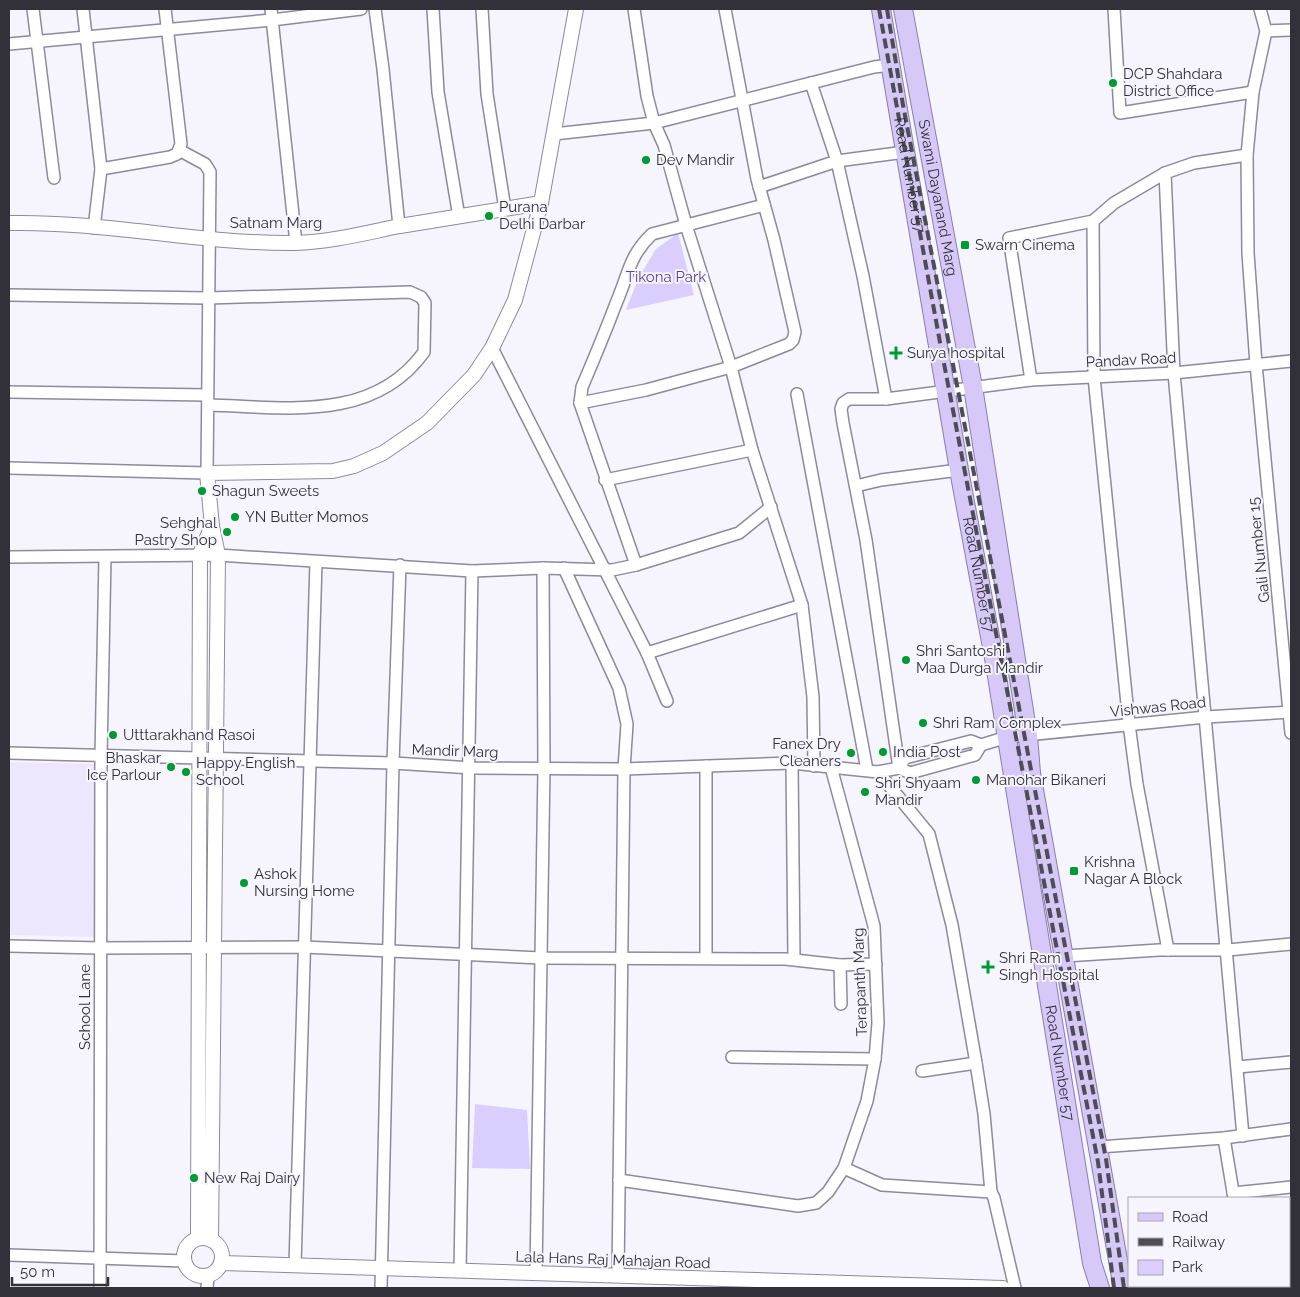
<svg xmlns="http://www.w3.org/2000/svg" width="1300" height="1297" font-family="Raleway,sans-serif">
	<rect width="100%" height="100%" fill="#f6f5fd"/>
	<path fill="#ede7fe" d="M9 762 98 764 95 937 9 935Z"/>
	<g fill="#dacefe">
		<path d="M678 233 694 295 626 310 638 279 656 249Z"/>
		<path d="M475 1104 527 1110 530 1169 472 1168Z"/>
	</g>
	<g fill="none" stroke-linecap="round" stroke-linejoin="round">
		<defs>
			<g id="minor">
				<path d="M33 9 54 178"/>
				<path d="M83 9 101 169 94 228"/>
				<path d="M271 9 296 243"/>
				<path d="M375 9 383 69 399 226"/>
				<path d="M433 9 438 92 459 217"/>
				<path d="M482 9 487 94 505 209"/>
				<path d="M634 9 647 96 654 123 664 145 686 225 731 367 752 450 802 605 813 697 814 766"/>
				<path d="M1114 9 1120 113 1253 92"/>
				<path d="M1260 9 1266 31 1253 92 1247 155 1248 253 1256 364 1291 733"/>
				<path d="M1266 31 1291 30"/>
				<path d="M9 44 272 20 361 9"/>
				<path d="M811 83 837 161 863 276 886 399"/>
				<path d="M554 134 654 123 874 67 890 65"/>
				<path d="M101 169 170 157 177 154 181 144 165 9"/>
				<path d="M759 187 837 161 905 152"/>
				<path d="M1093 221 1094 377 1129 724 1137 784 1168 950"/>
				<path d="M9 295 208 298 410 292 421 297 425 303 424 352C373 423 284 407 209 405"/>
				<path d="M492 348 647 653 667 701"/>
				<path d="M1031 380 1009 238 1093 221 1114 203 1165 173"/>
				<path d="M9 392 207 395"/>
				<path d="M797 394 867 770"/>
				<path d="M580 403 646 390 731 367 789 344 793 340 795 332 774 240 757 179 725 9"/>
				<path d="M9 468 207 473 210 172 205 164 179 150"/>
				<path d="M605 480 752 450"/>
				<path d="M856 486 881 480 959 470"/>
				<path d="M9 557 218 555 472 571 543 568 612 570 636 565 739 533 771 507"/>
				<path d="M636 565 580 403 582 387C594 359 606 330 617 301 629 273 629 256 652 234L764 205"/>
				<path d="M564 568 619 688 627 724 624 769 618 1276"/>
				<path d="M647 653 802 605"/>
				<path d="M9 753 393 763 472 768 624 769 792 763 878 772 899 768 910 773 975 755 981 745"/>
				<path d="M792 763 794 959"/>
				<path d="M706 766V958"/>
				<path d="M899 768 866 540 843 423 841 409 843 403 849 399H886L1031 380 1174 373 1291 361"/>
				<path d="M899 768 905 758 971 741 981 745 1007 737 1206 717 1291 712"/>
				<path d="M878 772 929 834 952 925 976 1063 984 1114 991 1192"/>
				<path d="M9 946 100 948 304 947 541 958 785 959 840 965 876 964"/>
				<path d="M1065 956 1159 950H1228L1291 944"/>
				<path d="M840 965 841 1004"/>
				<path d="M732 1057 875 1059"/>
				<path d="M1238 1067 1291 1062"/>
				<path d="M922 1071 976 1063"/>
				<path d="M1243 1136 1174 373 1165 173 1194 163 1247 155"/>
				<path d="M1224 1138 1234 1198"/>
				<path d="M1099 1147 1224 1138 1291 1129"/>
				<path d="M844 1168 882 1185 991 1192 994 1198 1015 1288"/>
				<path d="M619 1180 798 1206 816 1203 828 1192 844 1168 867 1101 875 1059 878 1023 874 926 831 767"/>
				<path d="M1233 1193 1291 1187"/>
				<path d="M9 1255 184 1261"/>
				<path d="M295 1265 316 562"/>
				<path d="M460 1271 472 571"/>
				<path d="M536 1273 544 768 543 568"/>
				<path d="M1248 1286V1288"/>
				<path d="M100 1288 101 756 105 557"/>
				<path d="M207 1288 208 1276"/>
				<path d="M381 1288 393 763 400 565"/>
			</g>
			<g id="tertiary">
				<path d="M9 223C104 221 199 244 295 243 331 242 365 233 400 226 447 218 494 211 541 203"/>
				<circle cx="203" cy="1257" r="19"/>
				<path d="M198 1238 200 554 212 526"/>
				<path d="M211 1240 218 555 212 526 207 473 333 471 354 466 383 453 427 423 474 375 492 348 515 300 541 203 576 9"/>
				<path d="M221 1263 1003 1288"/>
			</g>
			<g id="primary">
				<path id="s1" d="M881 9 959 470 994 658 1092 1263 1100 1288"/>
				<path id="s2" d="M903 9 973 387 1028 736 1031 773 1123 1288"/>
			</g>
		</defs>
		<use href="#minor" stroke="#8e899c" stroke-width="14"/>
		<use href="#tertiary" stroke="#8e899c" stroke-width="16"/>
		<use href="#primary" stroke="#8a7cb0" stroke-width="20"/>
		<use href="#minor" stroke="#fff" stroke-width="11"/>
		<use href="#tertiary" stroke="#fff" stroke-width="14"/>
		<use href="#primary" stroke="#d6c9f7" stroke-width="18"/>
		<g stroke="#4e4c54" stroke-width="4" stroke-dasharray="10 5" stroke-linecap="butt">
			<path id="s3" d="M879 9 941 348 1098 1162 1114 1288"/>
			<path d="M887 9 903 105 1106 1159 1124 1288"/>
		</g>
	</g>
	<g fill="#009a33" stroke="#f6f5fd" stroke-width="2">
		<circle cx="1113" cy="83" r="5"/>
		<circle cx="646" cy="160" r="5"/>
		<circle cx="489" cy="216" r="5"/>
		<rect x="960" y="240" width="10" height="10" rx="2.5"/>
		<path d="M893.5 345.5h5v5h5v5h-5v5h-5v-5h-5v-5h5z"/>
		<circle cx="202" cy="491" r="5"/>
		<circle cx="235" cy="517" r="5"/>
		<circle cx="227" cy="532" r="5"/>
		<circle cx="906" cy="660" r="5"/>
		<circle cx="923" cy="723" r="5"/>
		<circle cx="113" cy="735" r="5"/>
		<circle cx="883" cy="752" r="5"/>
		<circle cx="851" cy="753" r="5"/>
		<circle cx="171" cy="767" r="5"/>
		<circle cx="186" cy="772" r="5"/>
		<circle cx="976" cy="780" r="5"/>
		<circle cx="865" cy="792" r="5"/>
		<rect x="1069" y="866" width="10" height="10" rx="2.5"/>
		<circle cx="244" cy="883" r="5"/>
		<path d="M985.5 959.5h5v5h5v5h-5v5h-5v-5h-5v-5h5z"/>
		<circle cx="194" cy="1178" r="5"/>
	</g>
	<g text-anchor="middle" stroke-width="4" stroke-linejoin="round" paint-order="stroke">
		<g font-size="15" fill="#323038" stroke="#f6f5fd" text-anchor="start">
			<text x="1123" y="79">DCP Shahdara<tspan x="1123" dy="17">District Office</tspan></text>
			<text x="656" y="165">Dev Mandir</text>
			<text x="499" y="212">Purana<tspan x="499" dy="17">Delhi Darbar</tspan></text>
			<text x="975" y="250">Swarn Cinema</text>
			<text x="907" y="358">Surya hospital</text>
			<text x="212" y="496">Shagun Sweets</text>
			<text x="245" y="522">YN Butter Momos</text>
			<text x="217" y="528" text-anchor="end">Sehghal<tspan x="217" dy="17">Pastry Shop</tspan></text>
			<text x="916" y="656">Shri Santoshi<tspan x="916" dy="17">Maa Durga Mandir</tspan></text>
			<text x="933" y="728">Shri Ram Complex</text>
			<text x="123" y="740">Utttarakhand Rasoi</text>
			<text x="841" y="749" text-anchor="end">Fanex Dry<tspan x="841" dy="17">Cleaners</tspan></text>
			<text x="893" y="757">India Post</text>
			<text x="161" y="763" text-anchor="end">Bhaskar<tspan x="161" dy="17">Ice Parlour</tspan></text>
			<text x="196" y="768">Happy English<tspan x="196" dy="17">School</tspan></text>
			<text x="986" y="785">Manohar Bikaneri</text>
			<text x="875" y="788">Shri Shyaam<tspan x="875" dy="17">Mandir</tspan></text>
			<text x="1084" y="867">Krishna<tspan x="1084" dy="17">Nagar A Block</tspan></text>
			<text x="254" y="879">Ashok<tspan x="254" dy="17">Nursing Home</tspan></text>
			<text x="999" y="963">Shri Ram<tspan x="999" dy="17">Singh Hospital</tspan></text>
			<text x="204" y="1183">New Raj Dairy</text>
		</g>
		<g font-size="15" fill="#323038" stroke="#f6f5fd">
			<text dy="5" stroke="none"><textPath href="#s3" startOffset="169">Road Number 57</textPath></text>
			<text dy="5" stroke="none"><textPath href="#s2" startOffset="192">Swami Dayanand Marg</textPath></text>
			<text x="276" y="228">Satnam Marg</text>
			<text transform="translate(1131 360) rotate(-3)" y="5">Pandav Road</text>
			<text transform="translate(1259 550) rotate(-96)" y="5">Gali Number 15</text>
			<text dy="5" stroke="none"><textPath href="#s1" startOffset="574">Road Number 57</textPath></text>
			<text transform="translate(1158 707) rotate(-6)" y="5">Vishwas Road</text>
			<text transform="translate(455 751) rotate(2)" y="5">Mandir Marg</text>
			<text transform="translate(860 982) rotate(-92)" y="5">Terapanth Marg</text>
			<text transform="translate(85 1007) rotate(-90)" y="5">School Lane</text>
			<text dy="5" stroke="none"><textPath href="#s1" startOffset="1069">Road Number 57</textPath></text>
			<text transform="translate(613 1260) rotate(2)" y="5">Lala Hans Raj Mahajan Road</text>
		</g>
		<g font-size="15" fill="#5c458c" stroke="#f6f5fd">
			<text x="666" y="282">Tikona Park</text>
		</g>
	</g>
	<rect width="1300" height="1297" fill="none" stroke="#323038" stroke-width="20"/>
	<rect x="1128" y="1197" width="162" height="90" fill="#f6f5fd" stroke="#a8a6ae"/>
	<rect x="1138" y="1213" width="25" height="8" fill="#d6c9f7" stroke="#a8a6ae"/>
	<text x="1172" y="1222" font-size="15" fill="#323038">Road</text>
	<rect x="1138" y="1238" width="25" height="8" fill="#4e4c54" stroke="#a8a6ae"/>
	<text x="1172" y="1247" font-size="15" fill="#323038">Railway</text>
	<rect x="1138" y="1260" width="25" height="15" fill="#dacefe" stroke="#a8a6ae"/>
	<text x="1172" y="1272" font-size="15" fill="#323038">Park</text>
	<path d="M12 1277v8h96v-8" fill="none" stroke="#323038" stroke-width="2.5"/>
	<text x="20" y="1277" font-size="15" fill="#323038" stroke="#f6f5fd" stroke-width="4" paint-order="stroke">50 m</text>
</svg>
